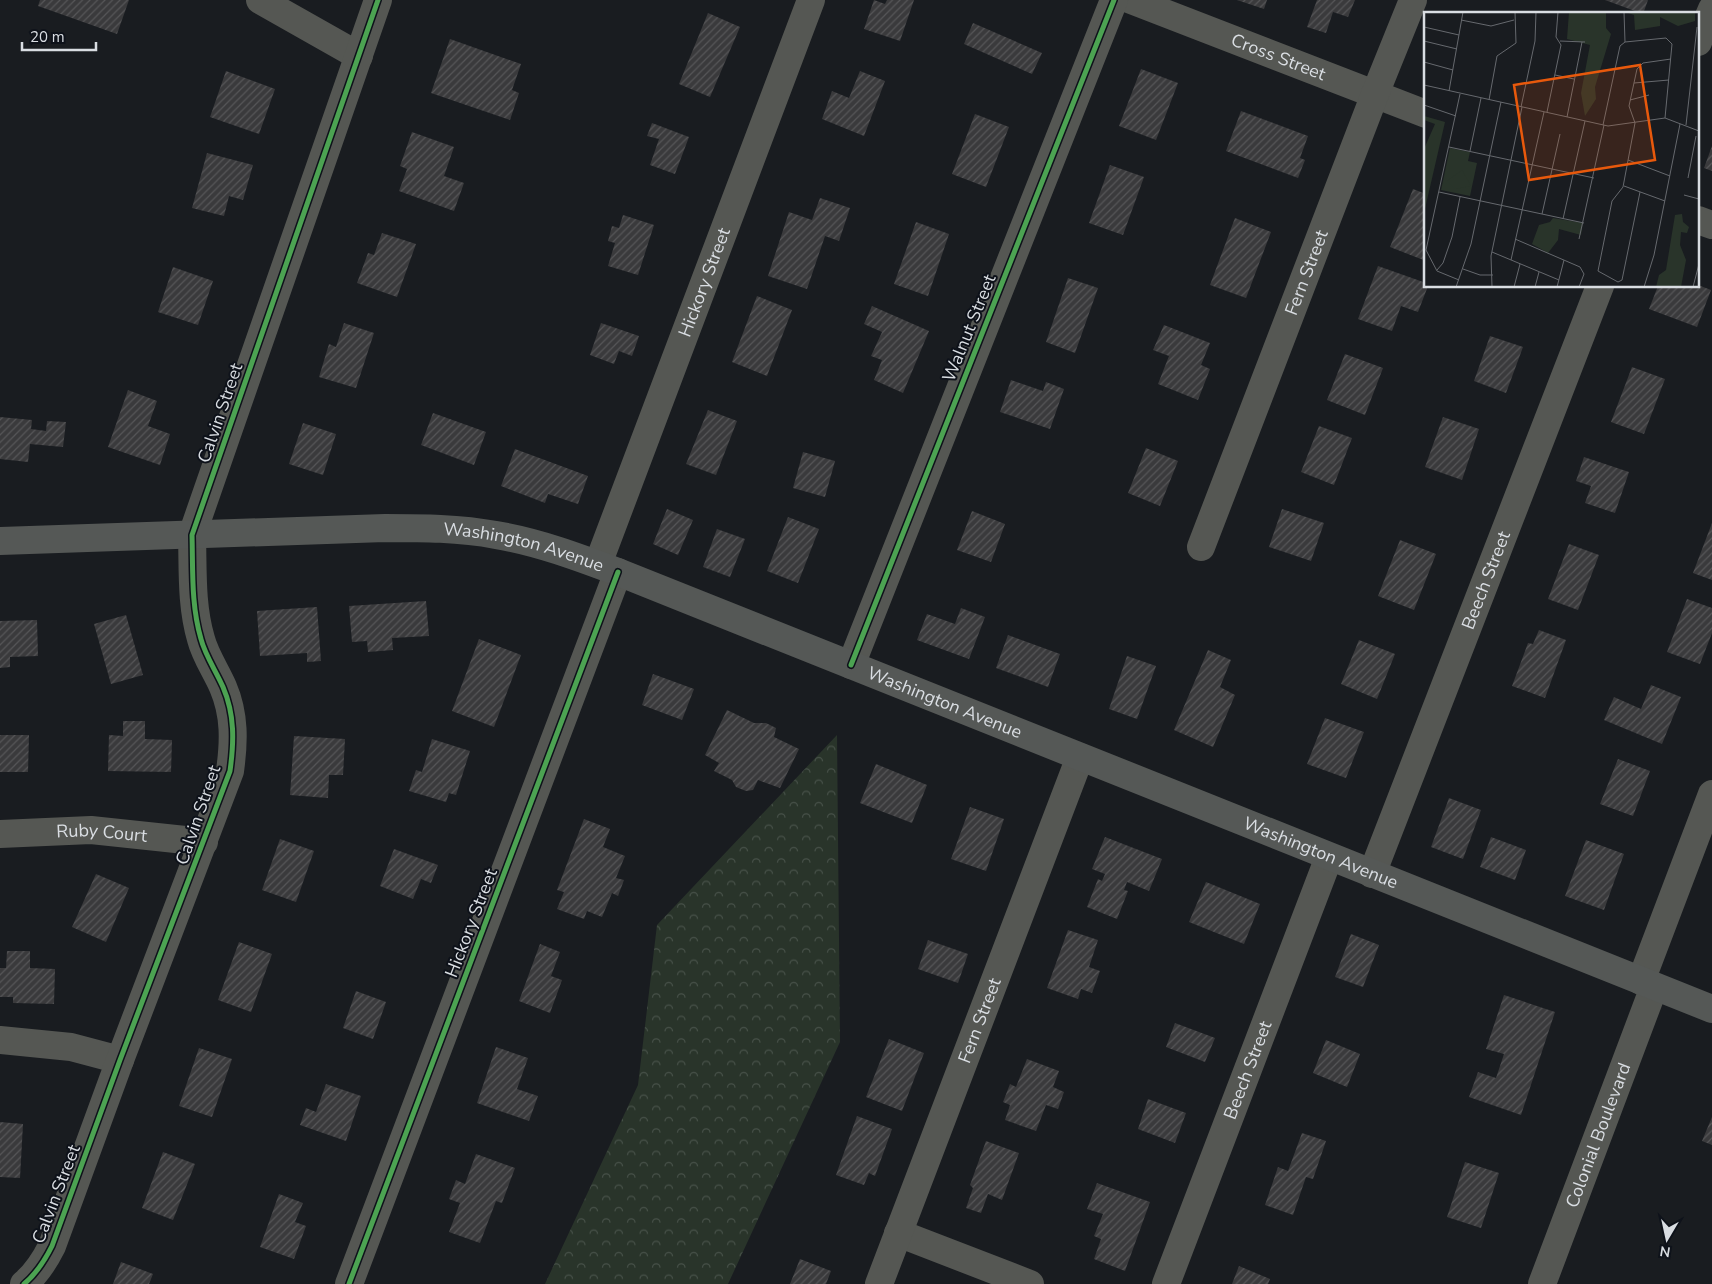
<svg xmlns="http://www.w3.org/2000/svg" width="1712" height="1284" font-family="'Nunito Sans',sans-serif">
	<defs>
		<pattern id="forest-crowns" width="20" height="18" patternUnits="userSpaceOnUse" patternTransform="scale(1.25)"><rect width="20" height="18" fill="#29342a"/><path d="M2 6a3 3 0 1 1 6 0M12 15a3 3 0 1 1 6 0" fill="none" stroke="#475149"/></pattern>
		<pattern id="building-hatch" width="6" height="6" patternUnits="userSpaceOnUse" patternTransform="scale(1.25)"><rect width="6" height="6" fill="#3a3a3c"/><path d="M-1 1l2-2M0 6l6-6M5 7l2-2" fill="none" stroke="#565658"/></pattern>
	</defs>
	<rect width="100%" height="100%" fill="#191c20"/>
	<path fill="url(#forest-crowns)" d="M837 735 840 1042 728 1284H545L638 1085 657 925Z"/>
	<g fill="url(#building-hatch)">
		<path d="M40 0H129L117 34 38 6Z"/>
		<path d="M874 0 885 4 887 0H914L900 41 864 29Z"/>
		<path d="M1237 0H1267L1264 9Z"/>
		<path d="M1317 0H1355L1348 17 1333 12 1326 33 1307 27Z"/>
		<path d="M1605 0H1648L1643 14Z"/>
		<path d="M708 13 740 27 710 97 679 84Z"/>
		<path d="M973 23 1042 53 1032 74 964 44Z"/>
		<path d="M450 39 521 64 512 90 519 93 510 120 431 93Z"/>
		<path d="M1141 69 1178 83 1156 140 1119 126Z"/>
		<path d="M226 71 275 89 259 134 210 117Z"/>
		<path d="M860 71 885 81 864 136 822 119 832 91 849 98Z"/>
		<path d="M1241 111 1308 136 1300 158 1305 160 1298 178 1226 151Z"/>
		<path d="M975 114 1009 127 986 187 952 174Z"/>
		<path d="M652 123 689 137 675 174 650 165 659 139 647 136Z"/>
		<path d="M412 132 454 147 444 176 464 183 454 211 399 191 407 169 400 166Z"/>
		<path d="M1712 146V171L1704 168Z"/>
		<path d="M207 153 253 165 243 200 229 196 224 216 192 208Z"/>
		<path d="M1110 165 1144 177 1123 235 1089 223Z"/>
		<path d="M1413 189 1426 194V261L1390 247Z"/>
		<path d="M820 198 850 208 839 241 825 236 807 289 768 276 789 212 812 220Z"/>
		<path d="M623 215 654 225 638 275 608 266 615 243 608 241 612 226 619 228Z"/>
		<path d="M1235 218 1271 232 1246 298 1210 285Z"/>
		<path d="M916 222 949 234 928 296 894 284Z"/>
		<path d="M382 233 416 244 397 297 357 283 368 253 374 255Z"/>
		<path d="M1378 266 1426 283V286H1428L1418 312 1401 306 1392 331 1358 319Z"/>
		<path d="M173 267 213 281 198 325 158 312Z"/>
		<path d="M1068 278 1098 288 1075 353 1046 342Z"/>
		<path d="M1698 285 1711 290 1697 327 1649 309 1658 286Z"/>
		<path d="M757 296 792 310 767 376 732 362Z"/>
		<path d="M872 306 929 331 903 393 874 380 882 360 871 356 882 332 864 324Z"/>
		<path d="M344 323 374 333 356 388 319 377 329 344 336 347Z"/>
		<path d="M601 323 639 336 632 356 619 351 614 364 590 355Z"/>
		<path d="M1164 325 1210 343 1201 365 1210 369 1198 400 1158 384 1169 356 1153 350Z"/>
		<path d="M1490 336 1523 347 1506 393 1474 381Z"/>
		<path d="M1345 354 1383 368 1365 415 1327 400Z"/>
		<path d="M1632 367 1665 379 1644 434 1611 422Z"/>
		<path d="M1011 380 1043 391 1046 382 1064 389 1050 429 1000 412Z"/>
		<path d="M128 390 157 401 148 426 170 434 160 465 108 447Z"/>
		<path d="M708 410 737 421 716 475 686 464Z"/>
		<path d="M433 413 486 432 474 465 421 445Z"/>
		<path d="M0 417 32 420 31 429 46 431 47 421 66 422 63 447 30 444 28 462 0 459Z"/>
		<path d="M1443 417 1479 429 1462 480 1425 467Z"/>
		<path d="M303 423 336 434 323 475 289 464Z"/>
		<path d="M1319 426 1352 438 1334 485 1301 472Z"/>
		<path d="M1146 448 1178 461 1160 506 1128 493Z"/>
		<path d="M515 449 588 476 578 504 548 494 545 503 501 486Z"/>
		<path d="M803 452 835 461 825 497 793 488Z"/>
		<path d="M1584 457 1629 472 1615 513 1585 503 1591 486 1576 481Z"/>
		<path d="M667 509 693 520 678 555 653 544Z"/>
		<path d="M1282 509 1324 523 1311 561 1269 547Z"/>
		<path d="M972 511 1005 524 991 562 957 550Z"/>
		<path d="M788 517 819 529 798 583 767 571Z"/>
		<path d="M1712 523V580L1693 573Z"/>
		<path d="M717 529 745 539 730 577 703 567Z"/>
		<path d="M1400 540 1436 554 1414 610 1378 596Z"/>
		<path d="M1569 544 1599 555 1578 610 1548 599Z"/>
		<path d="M1687 599 1712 608V633L1700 664 1667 652Z"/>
		<path d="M426 601 429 636 392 638 393 650 368 652 367 641 352 642 349 606Z"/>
		<path d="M317 607 321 661 307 662V653L260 656 257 611Z"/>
		<path d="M961 608 985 617 969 659 917 640 927 614 955 624Z"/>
		<path d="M126 615 143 675 111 684 94 624Z"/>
		<path d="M37 620 38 656 10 657V667L0 668V621Z"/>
		<path d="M1539 630 1566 640 1545 698 1512 686 1528 643 1533 644Z"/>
		<path d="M1008 635 1060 654 1048 687 996 668Z"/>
		<path d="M479 639 521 655 494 727 452 711Z"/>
		<path d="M1359 640 1395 654 1377 699 1341 684Z"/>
		<path d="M1208 650 1231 660 1220 687 1235 695 1213 747 1174 730Z"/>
		<path d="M1127 656 1156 666 1137 719 1109 709Z"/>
		<path d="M653 674 694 689 682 720 642 705Z"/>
		<path d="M1651 685 1681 697 1662 744 1604 720 1614 697 1641 709Z"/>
		<path d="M727 710 754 723H766L776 728 774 737 799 749 780 788 758 780 753 790 746 791 736 787 732 780 714 771 719 763 705 755Z"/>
		<path d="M1325 718 1364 732 1346 778 1307 764Z"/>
		<path d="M123 721H145V739L172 740 171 772 108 771 109 735 123 736Z"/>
		<path d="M0 735H29L28 772H0Z"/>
		<path d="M294 736 345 739 343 775H329L328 798 290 795Z"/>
		<path d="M432 739 470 751 456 795 449 793 446 802 409 791 416 770 422 772Z"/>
		<path d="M1618 759 1650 771 1633 816 1600 804Z"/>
		<path d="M876 764 927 785 912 823 860 803Z"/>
		<path d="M1449 798 1481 810 1463 859 1431 847Z"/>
		<path d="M970 807 1004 819 986 871 951 859Z"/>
		<path d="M584 819 610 829 603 847 625 856 616 878 624 880 618 896 612 893 602 917 587 911 584 919 557 909 564 892 557 890Z"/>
		<path d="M1105 837 1162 859 1149 891 1127 882 1124 890 1128 891 1117 919 1087 907 1098 879 1102 881 1105 874 1092 869Z"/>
		<path d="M1491 837 1526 850 1515 880 1480 867Z"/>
		<path d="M280 839 314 851 296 902 262 890Z"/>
		<path d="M1586 840 1624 854 1604 910 1565 896Z"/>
		<path d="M394 849 438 865 431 883 421 879 413 899 380 886Z"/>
		<path d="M96 874 129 888 106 942 72 927Z"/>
		<path d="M1206 882 1260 904 1244 944 1189 922Z"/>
		<path d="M1068 930 1098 940 1089 967 1100 971 1092 993 1081 989 1078 999 1047 988Z"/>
		<path d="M1351 934 1379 945 1363 987 1335 977Z"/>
		<path d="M928 940 968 954 958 983 918 969Z"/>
		<path d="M239 942 272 954 251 1012 218 1000Z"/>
		<path d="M540 944 560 952 551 976 562 980 550 1013 519 1001Z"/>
		<path d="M7 951H30V968L55 969 54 1004 13 1003V997H0V968H6Z"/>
		<path d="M356 991 386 1002 373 1039 343 1028Z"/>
		<path d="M1504 995 1555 1012 1521 1115 1469 1097 1478 1072 1496 1078 1504 1054 1486 1049Z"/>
		<path d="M1175 1023 1215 1038 1205 1062 1166 1047Z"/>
		<path d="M889 1039 924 1053 902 1111 866 1097Z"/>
		<path d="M1326 1040 1360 1054 1347 1087 1313 1073Z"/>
		<path d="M496 1047 528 1058 517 1089 538 1096 529 1121 477 1103Z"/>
		<path d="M199 1048 232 1059 212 1117 179 1106Z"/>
		<path d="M1027 1059 1059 1071 1053 1087 1064 1092 1058 1109 1046 1105 1036 1131 1005 1120 1010 1105 1003 1102 1010 1084 1016 1087Z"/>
		<path d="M326 1084 361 1096 346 1141 300 1125 306 1108 316 1112Z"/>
		<path d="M1148 1099 1186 1113 1175 1143 1138 1129Z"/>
		<path d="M857 1116 892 1129 875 1176 869 1173 864 1185 836 1175Z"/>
		<path d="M1712 1117V1145L1702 1141Z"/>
		<path d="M0 1122 23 1124 20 1178 0 1177Z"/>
		<path d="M1302 1133 1326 1141 1313 1179 1306 1177 1293 1215 1265 1205 1278 1167 1288 1171Z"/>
		<path d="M986 1141 1019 1153 1002 1200 988 1194 981 1213 966 1208 973 1188 970 1185Z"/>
		<path d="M163 1152 195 1164 173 1220 142 1208Z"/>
		<path d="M476 1154 515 1168 502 1203 496 1201 480 1243 449 1232 460 1203 449 1199 456 1180 465 1184Z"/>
		<path d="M1465 1162 1499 1173 1481 1228 1447 1217Z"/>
		<path d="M1097 1183 1150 1202 1125 1271 1094 1259 1101 1239 1094 1236 1103 1214 1087 1209Z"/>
		<path d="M279 1194 303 1203 295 1222 306 1226 294 1259 260 1247Z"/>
		<path d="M800 1259 831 1271 826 1284H790Z"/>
		<path d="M121 1262 153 1274 149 1284H113Z"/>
		<path d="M1239 1266 1270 1279 1268 1284H1232Z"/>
	</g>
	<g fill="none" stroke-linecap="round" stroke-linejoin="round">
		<g stroke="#555753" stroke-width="28">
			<path d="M260 0 359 56"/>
			<path id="s1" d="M1131 0 1426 114"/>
			<path d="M1698 42 1712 9"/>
			<path d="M1698 220 1712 225"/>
			<path id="s2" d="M1201 547 1375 94 1413 0"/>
			<path id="s3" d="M598 564 811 0"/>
			<path d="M851 665 1114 0"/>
			<path id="s4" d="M0 834 91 830 204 842"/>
			<path id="s5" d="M1372 874 1600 286"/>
			<path d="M1641 981 1712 794"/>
			<path d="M0 1040 71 1047 120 1060"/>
			<path d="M898 1233 1030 1284"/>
			<path d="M24 1284C36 1274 45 1260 52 1246L120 1060 230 771C234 742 235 715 223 687 216 671 205 655 201 639 191 605 193 570 192 535L378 0"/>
			<path d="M349 1284 618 572"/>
			<path id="s6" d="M879 1284 1080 757"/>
			<path id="s7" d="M1166 1284 1329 857"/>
			<path id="s8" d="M1542 1284 1654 987"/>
		</g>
		<path stroke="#555856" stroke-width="28" id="s9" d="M0 541 385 528C422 528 459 528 496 535 538 542 578 557 618 572L1712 1009"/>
		<defs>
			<g id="cycleway">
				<path d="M851 665 1114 0"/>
				<path d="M24 1284C36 1274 45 1260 52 1246L120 1060 230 771C234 742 235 715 223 687 216 671 205 655 201 639 191 605 193 570 192 535L378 0"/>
				<path d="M349 1284 618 572"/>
			</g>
		</defs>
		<use href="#cycleway" stroke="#0e121a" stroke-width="8"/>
		<use href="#cycleway" stroke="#4ca352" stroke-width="5"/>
	</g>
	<g text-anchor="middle" stroke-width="4" stroke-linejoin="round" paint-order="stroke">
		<g font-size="18" fill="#d9dde2" stroke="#0e121a">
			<text dy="6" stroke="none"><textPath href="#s1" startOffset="158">Cross Street</textPath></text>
			<text dy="6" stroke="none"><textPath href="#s2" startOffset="294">Fern Street</textPath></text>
			<text dy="6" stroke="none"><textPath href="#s3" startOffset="301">Hickory Street</textPath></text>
			<text transform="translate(969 328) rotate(-68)" y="6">Walnut Street</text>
			<text transform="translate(220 413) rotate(-71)" y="6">Calvin Street</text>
			<text dy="6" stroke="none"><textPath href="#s9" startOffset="526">Washington Avenue</textPath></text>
			<text dy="6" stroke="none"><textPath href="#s5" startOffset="315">Beech Street</textPath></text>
			<text dy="6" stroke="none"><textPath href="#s9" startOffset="976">Washington Avenue</textPath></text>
			<text transform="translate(198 815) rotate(-71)" y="6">Calvin Street</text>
			<text dy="6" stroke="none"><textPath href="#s4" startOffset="102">Ruby Court</textPath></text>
			<text dy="6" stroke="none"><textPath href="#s9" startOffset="1381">Washington Avenue</textPath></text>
			<text transform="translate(471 923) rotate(-69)" y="6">Hickory Street</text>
			<text dy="6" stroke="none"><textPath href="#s6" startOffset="282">Fern Street</textPath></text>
			<text dy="6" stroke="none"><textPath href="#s7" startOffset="229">Beech Street</textPath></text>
			<text dy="6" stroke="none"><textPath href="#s8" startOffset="159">Colonial Boulevard</textPath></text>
			<text transform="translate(56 1194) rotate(-69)" y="6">Calvin Street</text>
		</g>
	</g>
	<g transform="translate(1424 12)">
		<rect width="275" height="275" fill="#191c20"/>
		<path d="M145 0H182V16L187 22 171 75 172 87 161 104 157 81 166 33 143 27ZM201 0H271V9L254 14 236 5V14L211 18 210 3ZM0 104 21 110 0 201V137L11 112 0 108ZM26 136 46 140 44 149 53 151 46 184 17 178ZM258 202 259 210 265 215 263 221 257 220 256 233 262 248 257 275H232L235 263 242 258 251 203ZM129 206 159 211 157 223 135 217 134 228 124 241 108 232 115 213 126 210Z" fill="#29342a"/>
		<path d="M38 158 47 174 31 177 23 169Z" fill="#29342a"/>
		<path fill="none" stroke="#66696e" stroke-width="1" d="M200 0 201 30M37 8 67 14 90 8M0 15 35 23M0 29 33 37M136 29 161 30M0 50 29 58M131 63 150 67M210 71 245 68M0 73 184 114 241 106 275 119M25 79 39 0M65 88 73 44 92 31 91 0M206 88 225 83M0 93 32 104M97 95 111 29 112 0M123 100 137 33 132 25 134 0M143 105 158 30M179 113 196 34 201 30 242 26 248 32 241 106M262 113 273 15M25 135 170 166M46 139 57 86M204 148 246 164M264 166 272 124M200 174 241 189M15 180 160 211M216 180 198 268 194 270 174 259 188 189 199 175 211 111 205 94 213 57 219 51 247 47M260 183 275 187M118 202 136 122M139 207 161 109M91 227 156 255 160 262 155 275M155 227 180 113M68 240 135 268M87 248 120 100M39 257 56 263H69M13 258 19 251 28 225 36 185M35 268 13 259 2 238 36 82M32 275 47 232 77 90M68 275 67 244 98 95M90 275 96 252M111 275 115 260M133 275 140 248M220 275 230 243 256 112M269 275 275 252"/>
		<path fill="#e8590c" fill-opacity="0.15" stroke="#e8590c" stroke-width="2.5" d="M216 53 231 148 105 168 90 73Z"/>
		<rect width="275" height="275" fill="none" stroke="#d9dde2" stroke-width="2.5"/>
	</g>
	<g transform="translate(1667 1239) rotate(189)" stroke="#0e121a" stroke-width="4" paint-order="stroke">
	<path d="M0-4L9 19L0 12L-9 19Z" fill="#d9dde2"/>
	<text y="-8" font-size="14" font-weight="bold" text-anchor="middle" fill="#d9dde2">N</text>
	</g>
	<path d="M22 42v8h74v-8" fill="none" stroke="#d9dde2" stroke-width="2.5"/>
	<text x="30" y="42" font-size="15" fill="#d9dde2" stroke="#0e121a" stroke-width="4" paint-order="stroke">20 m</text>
</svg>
